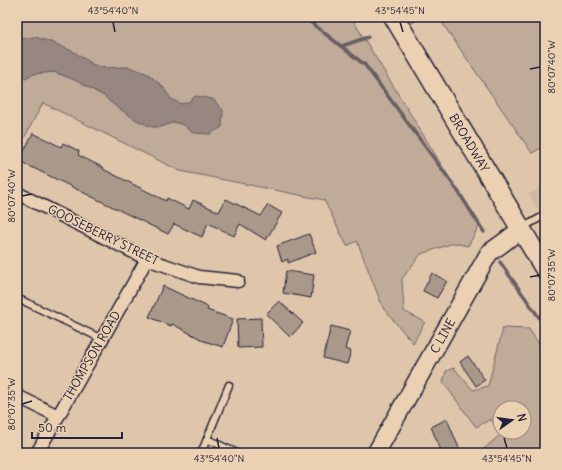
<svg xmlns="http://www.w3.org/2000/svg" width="562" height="470" font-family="Delius,sans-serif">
	<rect width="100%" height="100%" fill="#dfc6ab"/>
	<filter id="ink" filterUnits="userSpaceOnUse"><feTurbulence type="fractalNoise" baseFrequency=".025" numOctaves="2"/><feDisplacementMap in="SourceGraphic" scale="8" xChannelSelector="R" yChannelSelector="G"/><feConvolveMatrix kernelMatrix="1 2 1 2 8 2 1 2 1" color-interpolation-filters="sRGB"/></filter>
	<g filter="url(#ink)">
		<path fill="#cfb8a1" d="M545 185V222L529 194Z"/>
		<g fill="#c0aa98" stroke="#71666a" fill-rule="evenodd">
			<path d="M17 17H351L479 226 468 246 454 243 421 254 402 279 404 311 425 322 413 343 383 308 357 241 347 246 324 200 180 171 43 103 17 151V82L33 74 54 72 75 80 104 96 115 106 124 111 161 127 174 122 184 125 193 133 196 96 188 102 181 104 171 99 162 86 148 74 129 67 104 68 92 64 74 52 35 37 17 39Z"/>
			<path d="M438 17H545V146L532 153Z"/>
			<path d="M503 328 529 329 545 353V453H479L500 435 491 419 476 427 443 382 446 371 454 368 473 390 488 386ZM500 408H524V432H500Z"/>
		</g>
		<path fill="#978780" stroke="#685f64" d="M35 37 54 43 74 52 92 64 104 68 129 67 148 74 162 86 171 99 181 104 188 102 196 96 213 99 223 110 222 127 210 134 193 133 184 125 174 122 161 127H152L138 121 115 106 104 96 75 80 54 72 33 74 17 82V39Z"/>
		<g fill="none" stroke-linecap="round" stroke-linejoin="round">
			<g stroke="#685f64" stroke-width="3.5">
				<path d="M304 17 365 65 458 191 484 232"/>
				<path d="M413 21 417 17"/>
				<path d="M342 46 368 37"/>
				<path d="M500 262 545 326"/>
			</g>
		</g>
		<g fill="#aa988b" stroke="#22223b">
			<path d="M33 133 61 147 63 143 79 151 78 155 104 168 103 169 166 201 167 198 189 209 193 200 219 212 226 199 261 216 268 205 282 213 266 240 240 224 234 236 208 223 202 237 174 224 168 234 19 161Z"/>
			<path d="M309 234 316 252 288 263V259L282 262 277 246Z"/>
			<path d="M286 271 314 275 311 298 283 293Z"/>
			<path d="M432 273 447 281 437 298 423 291Z"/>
			<path d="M163 286 208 307 207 310 233 319 223 347 201 340V339L172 324 171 326 149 317Z"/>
			<path d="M279 301 303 323 290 337 266 314Z"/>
			<path d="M261 318 262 347 238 348 237 319Z"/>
			<path d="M331 326 350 331 345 349 351 351 347 364 323 358Z"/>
			<path d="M468 356 485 380 476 386 460 362Z"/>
			<path d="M447 419 461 453H442L431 427Z"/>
		</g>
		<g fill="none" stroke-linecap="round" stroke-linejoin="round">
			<defs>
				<g id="lane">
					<path d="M522 228 545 215"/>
					<path d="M17 298 102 339"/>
					<path d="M207 439 229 385"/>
					<path d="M201 453 207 439 237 453"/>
				</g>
				<g id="street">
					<path d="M17 193 147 259 199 277 238 281"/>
					<path d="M17 396 58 416"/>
					<path d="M37 453 102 339 147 259"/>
				</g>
				<path id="secondary" d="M376 453 489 253 503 243 521 229"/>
				<path id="primary" d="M394 17 545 269"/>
			</defs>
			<use href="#lane" stroke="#22223b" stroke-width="9"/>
			<use href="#street" stroke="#22223b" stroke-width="15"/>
			<use href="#secondary" stroke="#22223b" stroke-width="20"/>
			<use href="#primary" stroke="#22223b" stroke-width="22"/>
			<use href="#lane" stroke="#ebd0b2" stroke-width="6"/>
			<use href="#street" stroke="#ebd0b2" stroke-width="12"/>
			<use href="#secondary" stroke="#ebd0b2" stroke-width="17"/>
			<use href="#primary" stroke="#ebd0b2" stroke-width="19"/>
		</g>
	</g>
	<path fill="none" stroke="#22223b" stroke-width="1.5" d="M113 22 115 32M400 22 403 32M530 69 540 67M22 196 32 194M530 277 540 275M22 404 32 401M217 438 219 448M504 438 507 448"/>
	<g text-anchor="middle" stroke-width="3" stroke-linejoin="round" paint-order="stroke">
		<g font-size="12" fill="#22223b" stroke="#ebd0b2">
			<text transform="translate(469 143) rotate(59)" y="4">BROADWAY</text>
			<text transform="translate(103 235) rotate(26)" y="4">GOOSEBERRY STREET</text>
			<text transform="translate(443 336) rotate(-61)" y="4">C LINE</text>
			<text transform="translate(92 356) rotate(-60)" y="4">THOMPSON ROAD</text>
		</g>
	</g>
	<rect width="562" height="470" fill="none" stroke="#ebd0b2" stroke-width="44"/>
	<g transform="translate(512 420) rotate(76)"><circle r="19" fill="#ebd0b2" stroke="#9b8a82"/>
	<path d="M0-3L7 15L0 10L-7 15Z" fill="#22223b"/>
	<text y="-6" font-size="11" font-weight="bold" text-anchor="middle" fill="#22223b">N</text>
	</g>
	<path d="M32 432v6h90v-6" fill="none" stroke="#22223b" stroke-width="2"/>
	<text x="38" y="432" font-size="12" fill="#22223b" stroke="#ebd0b2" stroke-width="3" paint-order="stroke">50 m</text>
	<rect x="22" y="22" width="518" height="426" fill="none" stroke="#22223b" stroke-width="1.5"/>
	<g font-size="10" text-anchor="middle" fill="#22223b">
		<text x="113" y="14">43°54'40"N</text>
		<text x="400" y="14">43°54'45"N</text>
		<text transform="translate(551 67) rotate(-90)" y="4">80°07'40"W</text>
		<text transform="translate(11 196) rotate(-90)" y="4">80°07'40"W</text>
		<text transform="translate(551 275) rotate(-90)" y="4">80°07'35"W</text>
		<text transform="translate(11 404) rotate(-90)" y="4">80°07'35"W</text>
		<text x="219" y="462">43°54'40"N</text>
		<text x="507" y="462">43°54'45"N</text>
	</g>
</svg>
